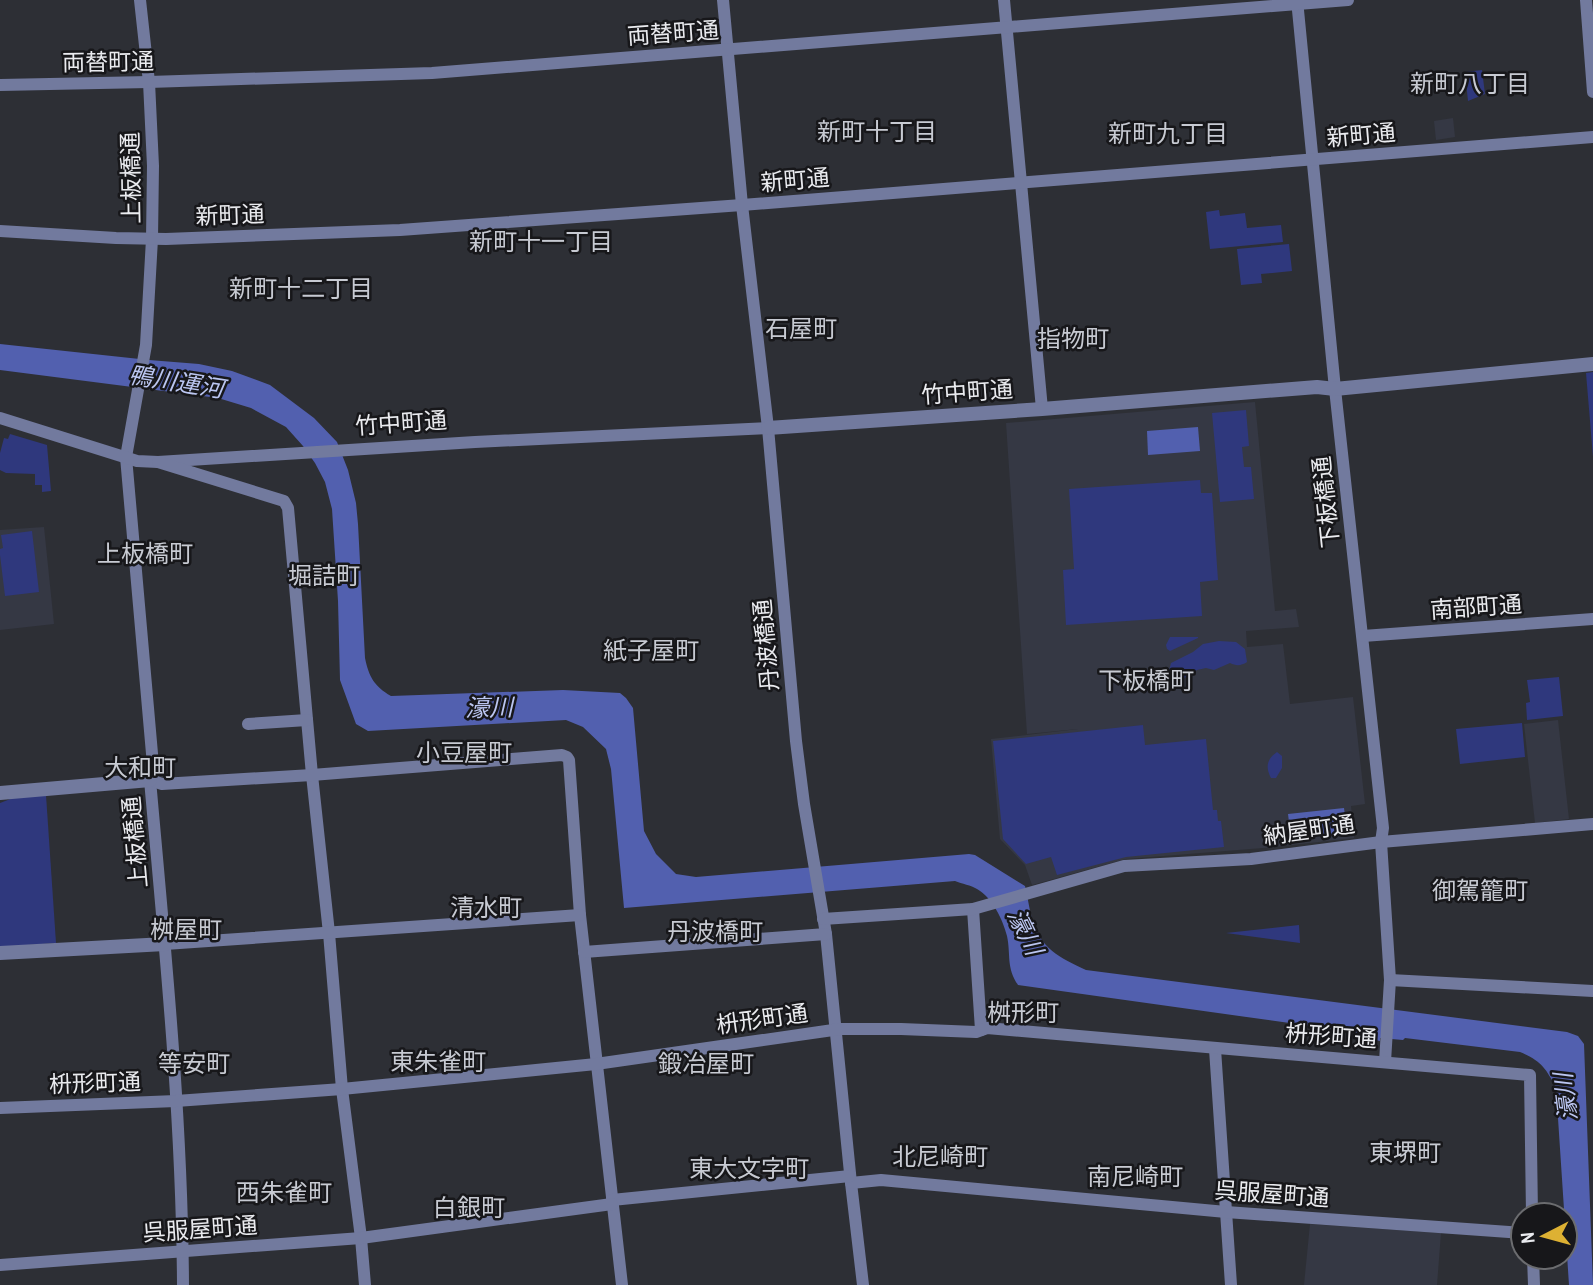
<svg xmlns="http://www.w3.org/2000/svg" width="1593" height="1285" font-family="'Archivo Narrow','Noto Sans JP',sans-serif">
	<rect width="100%" height="100%" fill="#2d2f35"/>
	<g fill="#353844">
		<path d="M1453 118 1455 137 1436 140 1434 121Z"/>
		<path d="M1255 402 1275 611 1296 609 1299 627 1246 631 1247 647 1283 644 1290 704 1353 697 1365 804 1351 806 1354 838 1274 847 1126 859 1032 885 1025 865 1000 839 991 739 1078 729 1027 734 1006 423Z"/>
		<path d="M44 527 54 624 0 630V530Z"/>
		<path d="M1558 720 1569 819 1535 823 1524 724Z"/>
		<path d="M1310 1224 1441 1233 1437 1285H1304Z"/>
	</g>
	<g fill="#2f387d">
		<path d="M1482 70 1485 94 1468 101 1465 72Z"/>
		<path d="M1219 210 1220 216 1245 213 1247 228 1281 225 1283 242 1210 249 1206 212Z"/>
		<path d="M1289 244 1292 271 1261 274 1262 283 1241 285 1237 249Z"/>
		<path d="M1593 372V457L1586 373Z"/>
		<path d="M1246 410 1249 446 1242 447 1244 467H1251L1254 499 1220 502 1212 413Z"/>
		<path d="M10 434 47 445 51 491 42 492V485H35V474L6 473 0 470V453L4 438 8 439Z"/>
		<path d="M1200 480 1201 493H1212L1218 580 1200 582 1202 616 1066 625 1063 570 1074 569 1069 489Z"/>
		<path d="M32 531 39 592 5 596 0 555V549L3 548 1 535Z"/>
		<path d="M1170 637H1198V638L1170 651 1167 649 1166 645Z"/>
		<path d="M1219 641 1236 642 1245 649 1247 662C1241 666 1236 666 1230 663L1214 670 1206 668 1197 670 1168 688 1165 687 1171 663 1193 652 1203 644Z"/>
		<path d="M1559 677 1563 716 1527 720 1526 703 1530 702 1527 680Z"/>
		<path d="M1522 723 1525 757 1460 764 1456 729Z"/>
		<path d="M1143 725 1145 745 1206 739 1213 810H1217L1218 821H1221L1224 847 1126 857 1057 875 1051 857 1026 864 1003 839 993 741Z"/>
		<path d="M1277 752 1282 756V768L1276 778H1271C1265 767 1267 759 1277 752Z"/>
		<path d="M46 795 56 943 0 947V803L13 798Z"/>
		<path d="M1299 925 1300 943 1226 933Z"/>
	</g>
	<g fill="#5260af">
		<path d="M0 344 149 360 199 364 232 371 270 385 314 418 337 442 348 470 356 503 358 524 365 658C369 677 374 686 391 696L563 690 620 693 626 698 633 708 644 831 656 854 676 874 696 877 969 854 975 855 1025 886C1028 897 1029 909 1032 919 1040 948 1060 958 1086 970L1567 1032 1578 1036 1584 1044 1593 1285H1569L1556 1088C1546 1068 1541 1061 1520 1052L1405 1038 1403 1040 1380 1038V1041L1375 1040V1035L1018 985C1006 967 1011 955 1007 936 1003 920 992 897 977 889 971 885 962 884 955 881L624 908 611 769 606 749 583 727 566 720 368 731 356 724 340 680 338 601 332 509 325 482 315 463 303 446 286 427 251 408 218 398 0 370Z"/>
		<path d="M1198 427 1200 451 1148 455 1147 431Z"/>
		<path d="M1344 808 1347 833 1291 839 1288 814Z"/>
	</g>
	<g fill="none" stroke-linecap="round" stroke-linejoin="round">
		<g stroke="#727a9e" stroke-width="12">
			<path d="M140 0 149 82 153 166 152 239 146 345 126 457 153 765 150 780C165 948 182 1116 183 1285"/>
			<path d="M723 0 742 205 768 428 796 741 804 804 826 934 851 1183 863 1285"/>
			<path d="M1004 0 1042 409"/>
			<path d="M1297 0 1335 389 1383 828 1381 842 1390 980 1385 1062"/>
			<path d="M1586 0 1593 92"/>
			<path d="M0 85 149 82 432 73 1348 0"/>
			<path d="M0 231 116 238 166 239 400 230 742 205 1593 137"/>
			<path d="M0 418 137 461 158 462 475 442 768 428"/>
			<path d="M158 462 284 501 288 508 312 775 329 933 342 1089 361 1238 365 1285"/>
			<path d="M1363 636 1593 619"/>
			<path d="M248 724 307 720"/>
			<path d="M150 780 162 784 312 775 562 755 567 757 569 760 580 915 622 1285"/>
			<path d="M973 909 981 1030"/>
			<path d="M823 919 973 909 1124 866 1251 859 1381 842 1593 824"/>
			<path d="M165 944 580 915"/>
			<path d="M584 952 826 934"/>
			<path d="M1390 980 1593 991"/>
			<path d="M1215 1049 1231 1285"/>
			<path d="M0 1108 176 1101 342 1089 596 1064 840 1029H901L976 1032 987 1028 1530 1075 1532 1215"/>
			<path d="M851 1183 881 1180 1226 1212 1523 1233"/>
			<path d="M612 1200 850 1176"/>
			<path d="M1533 1257 1534 1285"/>
			<path d="M0 1265 361 1238 612 1204"/>
		</g>
		<g stroke="#727a9e" stroke-width="14">
			<path d="M768 428 1042 409 1317 387 1335 389 1593 364"/>
			<path d="M0 793 150 780"/>
			<path d="M0 953 165 944"/>
		</g>
	</g>
	<g text-anchor="middle" stroke-width="5" stroke-linejoin="round" paint-order="stroke">
		<g font-size="23" fill="#eaebef" stroke="#17171a">
			<text transform="translate(673 33) rotate(-4)" y="8">両替町通</text>
			<text transform="translate(108 62) rotate(-1)" y="8">両替町通</text>
			<text transform="translate(1361 135) rotate(-5)" y="8">新町通</text>
			<text transform="translate(131 178) rotate(-91)" y="8">上板橋通</text>
			<text transform="translate(795 180) rotate(-5)" y="8">新町通</text>
			<text transform="translate(230 215) rotate(-2)" y="8">新町通</text>
			<text transform="translate(967 392) rotate(-4)" y="8">竹中町通</text>
			<text transform="translate(401 423) rotate(-4)" y="8">竹中町通</text>
			<text transform="translate(1326 502) rotate(-96)" y="8">下板橋通</text>
			<text transform="translate(1476 607) rotate(-4)" y="8">南部町通</text>
			<text transform="translate(766 645) rotate(-95)" y="8">丹波橋通</text>
			<text transform="translate(1309 830) rotate(-8)" y="8">納屋町通</text>
			<text transform="translate(135 842) rotate(-95)" y="8">上板橋通</text>
			<text transform="translate(762 1019) rotate(-8)" y="8">枡形町通</text>
			<text transform="translate(1331 1036) rotate(4)" y="8">枡形町通</text>
			<text transform="translate(95 1083) rotate(-2)" y="8">枡形町通</text>
			<text transform="translate(1272 1194) rotate(4)" y="8">呉服屋町通</text>
			<text transform="translate(200 1229) rotate(-4)" y="8">呉服屋町通</text>
		</g>
		<g font-size="24" fill="#c7cad2" stroke="#17171a">
			<text x="1470" y="92">新町八丁目</text>
			<text x="877" y="140">新町十丁目</text>
			<text x="1168" y="142">新町九丁目</text>
			<text x="541" y="250">新町十一丁目</text>
			<text x="301" y="297">新町十二丁目</text>
			<text x="801" y="337">石屋町</text>
			<text x="1073" y="347">指物町</text>
			<text x="145" y="562">上板橋町</text>
			<text x="324" y="584">堀詰町</text>
			<text x="651" y="659">紙子屋町</text>
			<text x="1146" y="689">下板橋町</text>
			<text x="464" y="761">小豆屋町</text>
			<text x="140" y="776">大和町</text>
			<text x="1480" y="899">御駕籠町</text>
			<text x="486" y="916">清水町</text>
			<text x="186" y="938">桝屋町</text>
			<text x="715" y="940">丹波橋町</text>
			<text x="1023" y="1021">桝形町</text>
			<text x="438" y="1070">東朱雀町</text>
			<text x="194" y="1072">等安町</text>
			<text x="706" y="1072">鍛冶屋町</text>
			<text x="1405" y="1161">東堺町</text>
			<text x="940" y="1165">北尼崎町</text>
			<text x="749" y="1177">東大文字町</text>
			<text x="1135" y="1185">南尼崎町</text>
			<text x="284" y="1201">西朱雀町</text>
			<text x="469" y="1216">白銀町</text>
		</g>
		<g font-size="24" font-style="italic" fill="#bbc6f1" stroke="#17171a">
			<text transform="translate(176 382) rotate(9)" y="8">鴨川運河</text>
			<text transform="translate(489 708) rotate(-1)" y="8">濠川</text>
			<text transform="translate(1025 932) rotate(64)" y="8">濠川</text>
			<text transform="translate(1566 1097) rotate(-97)" y="8">濠川</text>
		</g>
	</g>
	<g transform="translate(1544 1236) rotate(264)"><circle r="33" fill="#17171a" stroke="#6b6c6f" stroke-width="2"/>
	<path d="M0-5L12 26L0 18L-12 26Z" fill="#ddb133"/>
	<text y="-10" font-size="19" font-weight="bold" text-anchor="middle" fill="#eaebef">N</text>
	</g>
</svg>
